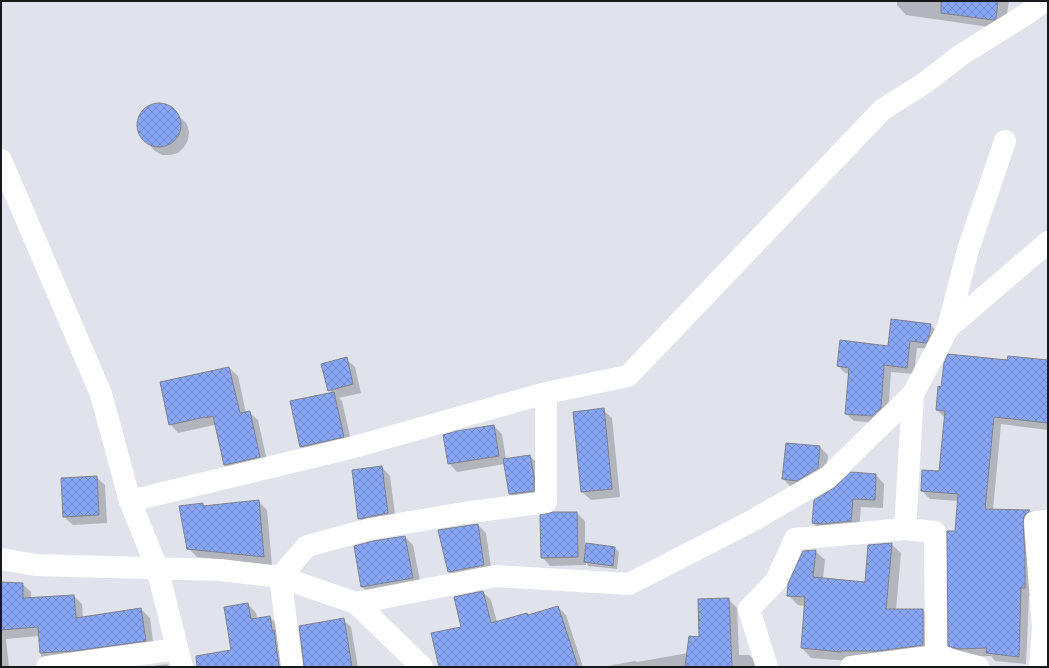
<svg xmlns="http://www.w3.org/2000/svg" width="1049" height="668" font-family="'Archivo Narrow',sans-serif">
	<defs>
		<pattern id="building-cross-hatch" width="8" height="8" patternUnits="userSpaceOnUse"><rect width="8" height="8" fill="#89a7f9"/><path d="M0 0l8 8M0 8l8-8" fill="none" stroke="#6f87c9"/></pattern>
	</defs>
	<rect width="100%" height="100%" fill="#e0e3ec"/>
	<g fill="#0003">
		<path d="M897 1H1009L1005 28 1003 29 906 15 897 5Z"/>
		<path d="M156 104 165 105 172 109 187 124 189 132 188 140 184 147 178 153 170 155H162L155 151 140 135 138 128 139 119 142 112 149 107Z"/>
		<path d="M930 325 938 332 933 349 917 348 914 374 891 372 888 415 880 423 854 421 846 414 850 374 845 373 838 366 888 347Z"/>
		<path d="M346 359 355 367 361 393 339 398 342 401 352 445 310 455 301 447 332 393 329 390Z"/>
		<path d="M1008 361H1048V430L1001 424 993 510 1034 511 1041 518 1032 596H1029L1026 664 995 661 991 656 968 657 958 654 949 646 959 501 930 499 922 491 940 473 945 418 937 410 942 388Z"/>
		<path d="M229 368 238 376 246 413 249 412 258 420 268 465 233 473 224 465 216 426 214 425 178 433 170 424Z"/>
		<path d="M603 410 612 418 620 497 591 500 582 492Z"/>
		<path d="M494 426 502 434 506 459 530 456 538 464 542 499 518 502 510 494 505 464 457 472 449 463Z"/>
		<path d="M787 444 820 447 828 455 826 477 791 487 783 479Z"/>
		<path d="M382 467 390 476 396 522 367 527 359 519 353 471Z"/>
		<path d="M876 475 884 484 883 508 861 507 859 530 821 531 813 523 835 489Z"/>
		<path d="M96 477 105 485 107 523 73 525 64 517Z"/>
		<path d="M258 501 267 510 272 565 197 557 188 548 203 504 205 506Z"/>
		<path d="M577 513 585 521V544L615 548 619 552 617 569 589 566 586 563V565L550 566 542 557Z"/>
		<path d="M478 525 486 533 492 574 457 580 449 572 439 531Z"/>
		<path d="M405 537 413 545 421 586 370 595 361 586Z"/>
		<path d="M891 544 901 553 896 610H923L932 620 933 654 850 661 811 658 802 648 805 606 798 605 788 595 815 551 825 560 823 579 866 583Z"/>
		<path d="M1 583 22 584 31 592V598L74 596 82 604 83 618 141 609 150 618 154 649 49 665 41 656 39 636 6 639 9 667H1Z"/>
		<path d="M483 592 491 600 497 622 528 616 558 607 566 615 583 667H440Z"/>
		<path d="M729 600 737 608 739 655H749L758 663 759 667H602L635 661 637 662 688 653 700 639Z"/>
		<path d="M248 604 256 613 257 619 270 617 278 626 286 667H229L232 651Z"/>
		<path d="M343 620 351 627 358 667H305Z"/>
		<path d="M167 664 170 667H145Z"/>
	</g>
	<g fill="url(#building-cross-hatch)" stroke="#7f828a">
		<path d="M941 1H998L996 19 993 20 941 13Z"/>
		<circle cx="159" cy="125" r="22"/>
		<path d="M891 319 931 324 929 337 926 343 910 341 907 368 884 365 881 408 872 416 845 414 849 368 837 366 840 340 888 346Z"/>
		<path d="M948 354 1007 360 1008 356 1048 360V423L994 417 985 509 1030 510 1024 516 1023 523 1025 554V588H1021L1019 657 986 653 987 648 959 649 948 646 947 531H955L958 494 921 491 922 470 939 471 945 411 936 410 938 386 941 387 944 363Z"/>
		<path d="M347 357 353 384 328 391 321 364Z"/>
		<path d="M229 367 240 413 250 411 260 457 224 465 213 416 206 418 205 417 169 425 160 382Z"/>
		<path d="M334 392 344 437 300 447 290 401Z"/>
		<path d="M604 408 612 489 581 492 573 412Z"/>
		<path d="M494 425 499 456 448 464 443 435 457 431Z"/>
		<path d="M786 443 820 446 818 468 797 481 782 479Z"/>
		<path d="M530 455 534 477V491L509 494 503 459Z"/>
		<path d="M382 466 388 513 358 519 352 470Z"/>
		<path d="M851 472 876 474 875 500 853 499 851 521 821 524 812 523 814 500 834 488Z"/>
		<path d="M97 476 99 515 63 517 61 478Z"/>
		<path d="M259 500 264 557 187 549 179 506 203 503V506Z"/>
		<path d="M553 512H577L578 557 541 558 540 515Z"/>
		<path d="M478 524 484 565 448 572 438 530Z"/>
		<path d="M405 536 413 578 361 587 354 546 373 541Z"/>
		<path d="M586 543 615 547 613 566 584 562Z"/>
		<path d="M892 543 886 609H923V645L878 651H841V652L801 648 805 597 787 596 788 584 803 551 816 550 813 577 865 582 868 545Z"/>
		<path d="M1 582 23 583V598L74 595 76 618 141 608 146 641 74 651 40 653 38 627 1 630Z"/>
		<path d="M483 591 491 623 527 613 528 615 558 606 578 667H439L431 633 461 627 454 597Z"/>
		<path d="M729 598 732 667H685L689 636 699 637 698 599Z"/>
		<path d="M248 603 251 619 270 616 272 630H274L279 667H197L196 656 231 650 224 607Z"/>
		<path d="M344 618 352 667H304L299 626Z"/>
	</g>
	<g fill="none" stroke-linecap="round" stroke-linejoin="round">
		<g stroke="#fff" stroke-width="22">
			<path d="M1 160 101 394 130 501 157 568 182 667"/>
			<path d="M948 328 1048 242"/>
			<path d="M130 501 354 447 546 393"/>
			<path d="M905 529 913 394"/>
			<path d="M1 559 36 565 220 570 280 577 356 603 422 667"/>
			<path d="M356 603 495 576 629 584 750 522 828 477 913 394 948 328 968 250 1005 141"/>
			<path d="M1043 627 1035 522 1048 521"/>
			<path d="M47 667 177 649"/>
			<path d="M292 667 280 577 307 546 370 529 464 513 546 502V393L628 376 882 110 926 82 961 55 1025 15 1044 1"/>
			<path d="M767 667 749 609 776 581 795 539 905 529 935 532 936 656"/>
			<path d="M851 667 936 656 978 667"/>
			<path d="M1040 667 1043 627 1048 626"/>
		</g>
	</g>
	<rect width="1049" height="668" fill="none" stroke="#17191c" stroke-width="4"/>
</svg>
